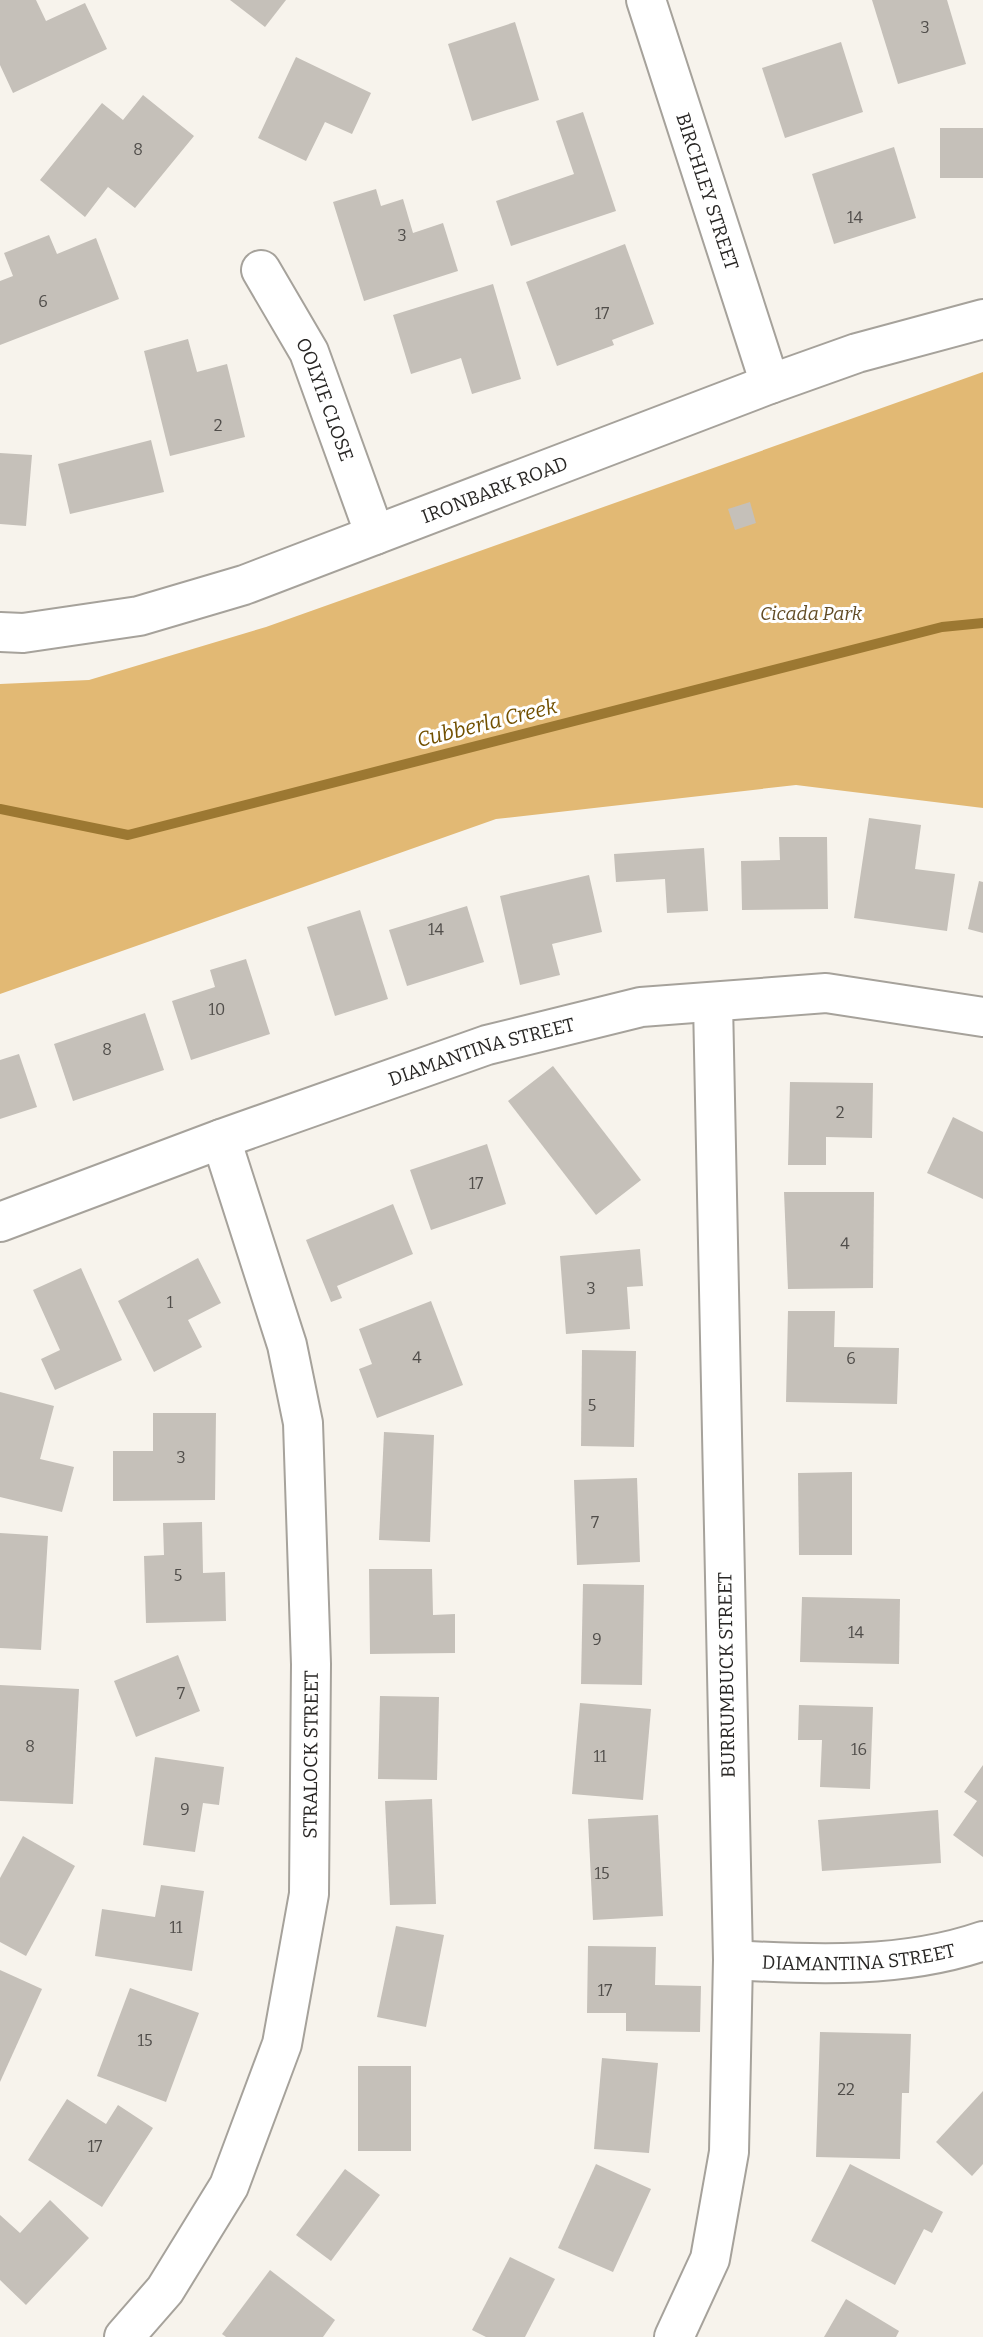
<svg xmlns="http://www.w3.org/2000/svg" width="983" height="2337" font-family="Bitter,serif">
	<rect width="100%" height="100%" fill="#f7f3ec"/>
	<path fill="#e2b974" d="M983 372V808L796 785 496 819 0 994V684L89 680 266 627Z"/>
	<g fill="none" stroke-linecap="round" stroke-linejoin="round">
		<path stroke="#9c7832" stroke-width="10" d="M0 809 128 835 942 627 983 623"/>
	</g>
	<g fill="#c5c0b9">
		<path d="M0 0H36L46 21 85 3 107 49 13 93 0 65Z"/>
		<path d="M230 0H286L265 27Z"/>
		<path d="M872 0H947L966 64 898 84Z"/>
		<path d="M515 22 539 100 472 121 448 44Z"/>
		<path d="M841 42 863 112 785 138 762 68Z"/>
		<path d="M296 57 371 93 352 134 325 122 306 161 258 138Z"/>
		<path d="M143 95 194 136 135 208 108 187 85 217 40 180 102 103 123 120Z"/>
		<path d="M583 112 616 211 511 246 496 201 574 174 556 121Z"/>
		<rect x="940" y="128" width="43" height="50"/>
		<path d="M894 147 916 218 834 244 812 174Z"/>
		<path d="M376 189 381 206 403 199 413 233 443 223 458 271 364 301 333 202Z"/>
		<path d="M49 235 57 254 96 238 119 299 0 345V281L13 276 4 253Z"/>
		<path d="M625 244 654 324 612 340 614 345 557 366 526 282Z"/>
		<path d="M493 284 521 379 472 394 461 358 411 374 393 315Z"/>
		<path d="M188 339 197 372 227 364 245 437 170 456 144 351Z"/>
		<path d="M151 440 164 492 70 514 58 464Z"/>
		<path d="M0 453 32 455 26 526 0 524Z"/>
		<path d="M750 502 756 523 735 530 728 509Z"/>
		<path d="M869 818 921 825 915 869 955 874 947 931 854 918Z"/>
		<path d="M779 837H827L828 909 742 910 741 861 780 860Z"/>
		<path d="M704 848 708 911 667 913 665 879 616 882 614 854Z"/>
		<path d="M589 875 602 932 552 944 560 975 520 985 500 896Z"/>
		<path d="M979 881 983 882V933L968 929Z"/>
		<path d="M467 906 484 962 407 986 389 930Z"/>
		<path d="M360 910 388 999 335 1016 307 927Z"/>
		<path d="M246 959 270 1034 191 1060 172 1001 215 987 210 970Z"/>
		<path d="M145 1013 164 1070 73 1101 54 1044Z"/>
		<path d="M19 1054 37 1107 0 1119V1060Z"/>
		<path d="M553 1066 641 1180 596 1215 508 1101Z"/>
		<path d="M790 1082 873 1083 872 1138 826 1137V1165H788Z"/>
		<path d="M953 1117 983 1132V1199L927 1173Z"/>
		<path d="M487 1144 506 1204 431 1230 410 1170Z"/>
		<path d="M784 1192H874L873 1288 788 1289Z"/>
		<path d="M393 1204 413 1254 337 1286 342 1298 331 1302 306 1240Z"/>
		<path d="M640 1249 643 1286 627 1287 630 1329 566 1334 560 1256Z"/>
		<path d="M198 1258 221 1303 188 1320 202 1347 154 1372 118 1301Z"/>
		<path d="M81 1268 122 1360 55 1390 41 1359 60 1350 33 1290Z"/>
		<path d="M431 1301 463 1385 377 1418 359 1369 372 1364 359 1329Z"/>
		<path d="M788 1311H835L834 1347 899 1348 897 1404 786 1402Z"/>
		<path d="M582 1350 636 1351 634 1447 581 1446Z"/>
		<path d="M0 1392 54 1406 40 1459 74 1467 62 1512 0 1497Z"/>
		<path d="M153 1413H216L215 1500 113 1501V1451H153Z"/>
		<path d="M384 1432 434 1435 430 1542 379 1540Z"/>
		<path d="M852 1472V1555H799L798 1473Z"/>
		<path d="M637 1478 640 1562 577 1565 574 1480Z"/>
		<path d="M202 1522 203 1573 225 1572 226 1621 146 1623 144 1556 164 1555 163 1523Z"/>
		<path d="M0 1533 48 1536 41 1650 0 1648Z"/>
		<path d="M369 1569H432L433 1615 455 1614V1653L370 1654Z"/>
		<path d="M583 1584 644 1585 642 1685 581 1684Z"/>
		<path d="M802 1597 900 1599 899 1664 800 1662Z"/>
		<path d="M178 1655 200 1711 136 1737 114 1681Z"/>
		<path d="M0 1685 79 1689 73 1804 0 1801Z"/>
		<path d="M380 1696 439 1697 437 1780 378 1779Z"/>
		<path d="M580 1703 651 1709 643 1800 572 1794Z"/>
		<path d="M799 1705 873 1707 870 1789 820 1787 822 1740H798Z"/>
		<path d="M155 1757 224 1767 219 1805 203 1803 195 1852 143 1845Z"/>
		<path d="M983 1765V1857L953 1835 977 1801 964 1792Z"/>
		<path d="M432 1799 436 1904 390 1905 385 1801Z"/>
		<path d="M938 1810 941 1863 822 1871 818 1820Z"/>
		<path d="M658 1815 663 1916 593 1920 588 1819Z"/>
		<path d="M23 1836 75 1866 26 1956 0 1942V1878Z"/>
		<path d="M161 1885 204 1891 192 1971 95 1956 102 1909 155 1917Z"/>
		<path d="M396 1926 444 1935 426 2027 377 2017Z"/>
		<path d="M588 1946 656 1947 655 1985 701 1986 700 2032 626 2031V2013H587Z"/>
		<path d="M0 1970 42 1989 0 2082Z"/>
		<path d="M130 1988 199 2013 166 2102 97 2076Z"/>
		<path d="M820 2032 911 2034 909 2093H902L900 2159 816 2157Z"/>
		<path d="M602 2058 658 2063 649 2153 594 2149Z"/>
		<rect x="358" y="2066" width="53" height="85"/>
		<path d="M983 2091V2164L972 2176 936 2142Z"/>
		<path d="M67 2099 106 2124 118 2105 153 2128 102 2207 28 2160Z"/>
		<path d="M596 2164 651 2189 613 2272 558 2248Z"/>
		<path d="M850 2164 943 2212 932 2233 924 2229 895 2285 811 2241Z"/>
		<path d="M345 2169 380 2195 331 2261 296 2235Z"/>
		<path d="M50 2200 89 2238 26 2305 0 2280V2215L20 2233Z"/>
		<path d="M510 2257 555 2279 525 2337H486L472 2330Z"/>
		<path d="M270 2270 335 2320 323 2337H226L222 2334Z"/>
		<path d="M846 2299 899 2331 896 2337H824Z"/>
	</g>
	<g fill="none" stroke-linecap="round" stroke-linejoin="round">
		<defs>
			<g id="minor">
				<path id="s1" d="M646 0 770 384"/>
				<path id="s2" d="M261 270 309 352 375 535"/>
				<path id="s3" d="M0 632 23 633 139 616 244 585 770 384 857 353 983 319"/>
				<path id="s4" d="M0 1222 221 1139 487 1045 641 1007 826 993 983 1017"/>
				<path id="s5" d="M733 1960C815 1965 905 1968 983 1941"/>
				<path id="s6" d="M124 2337 165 2290 229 2186 282 2044 309 1894 311 1664 303 1423 287 1345 221 1139"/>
				<path d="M674 2337 710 2259 729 2152 733 1960 713 1003"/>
			</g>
		</defs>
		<use href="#minor" stroke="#a6a29b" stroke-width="42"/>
		<use href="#minor" stroke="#fff" stroke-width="38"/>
	</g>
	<g text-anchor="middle" stroke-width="6" stroke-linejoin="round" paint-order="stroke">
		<g font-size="16" fill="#504d4a">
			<text x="925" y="33">3</text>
			<text x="138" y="155">8</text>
			<text x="855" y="223">14</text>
			<text x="402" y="241">3</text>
			<text x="43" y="307">6</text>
			<text x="602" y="319">17</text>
			<text x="218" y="431">2</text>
			<text x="436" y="935">14</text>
			<text x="217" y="1015">10</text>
			<text x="107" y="1055">8</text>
			<text x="840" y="1118">2</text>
			<text x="476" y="1189">17</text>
			<text x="845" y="1249">4</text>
			<text x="591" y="1294">3</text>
			<text x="170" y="1308">1</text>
			<text x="417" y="1363">4</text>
			<text x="851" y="1364">6</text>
			<text x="592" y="1411">5</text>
			<text x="181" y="1463">3</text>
			<text x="595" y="1528">7</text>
			<text x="178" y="1581">5</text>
			<text x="856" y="1638">14</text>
			<text x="597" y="1645">9</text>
			<text x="181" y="1699">7</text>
			<text x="30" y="1752">8</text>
			<text x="859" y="1755">16</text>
			<text x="600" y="1762">11</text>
			<text x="185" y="1815">9</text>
			<text x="602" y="1879">15</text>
			<text x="176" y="1933">11</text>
			<text x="605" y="1996">17</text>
			<text x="145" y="2046">15</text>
			<text x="846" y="2095">22</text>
			<text x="95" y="2152">17</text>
		</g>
		<g font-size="19" fill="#292725" stroke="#fff">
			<text dy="7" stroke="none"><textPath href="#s1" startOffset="201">BIRCHLEY STREET</textPath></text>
			<text dy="7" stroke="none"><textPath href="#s2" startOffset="145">OOLYIE CLOSE</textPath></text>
			<text dy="7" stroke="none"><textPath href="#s3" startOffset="518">IRONBARK ROAD</textPath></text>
			<text dy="7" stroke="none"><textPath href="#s4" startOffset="511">DIAMANTINA STREET</textPath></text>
			<text transform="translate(726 1675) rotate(-91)" y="7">BURRUMBUCK STREET</text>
			<text dy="7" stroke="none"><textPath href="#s6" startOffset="628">STRALOCK STREET</textPath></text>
			<text dy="7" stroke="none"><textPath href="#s5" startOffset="126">DIAMANTINA STREET</textPath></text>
		</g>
		<g font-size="19" font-style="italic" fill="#624c25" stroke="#fff">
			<text x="811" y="620">Cicada Park</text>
		</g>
		<g font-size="21" font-style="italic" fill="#725000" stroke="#fff">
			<text transform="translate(487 723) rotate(-14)" y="7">Cubberla Creek</text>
		</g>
	</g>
</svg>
